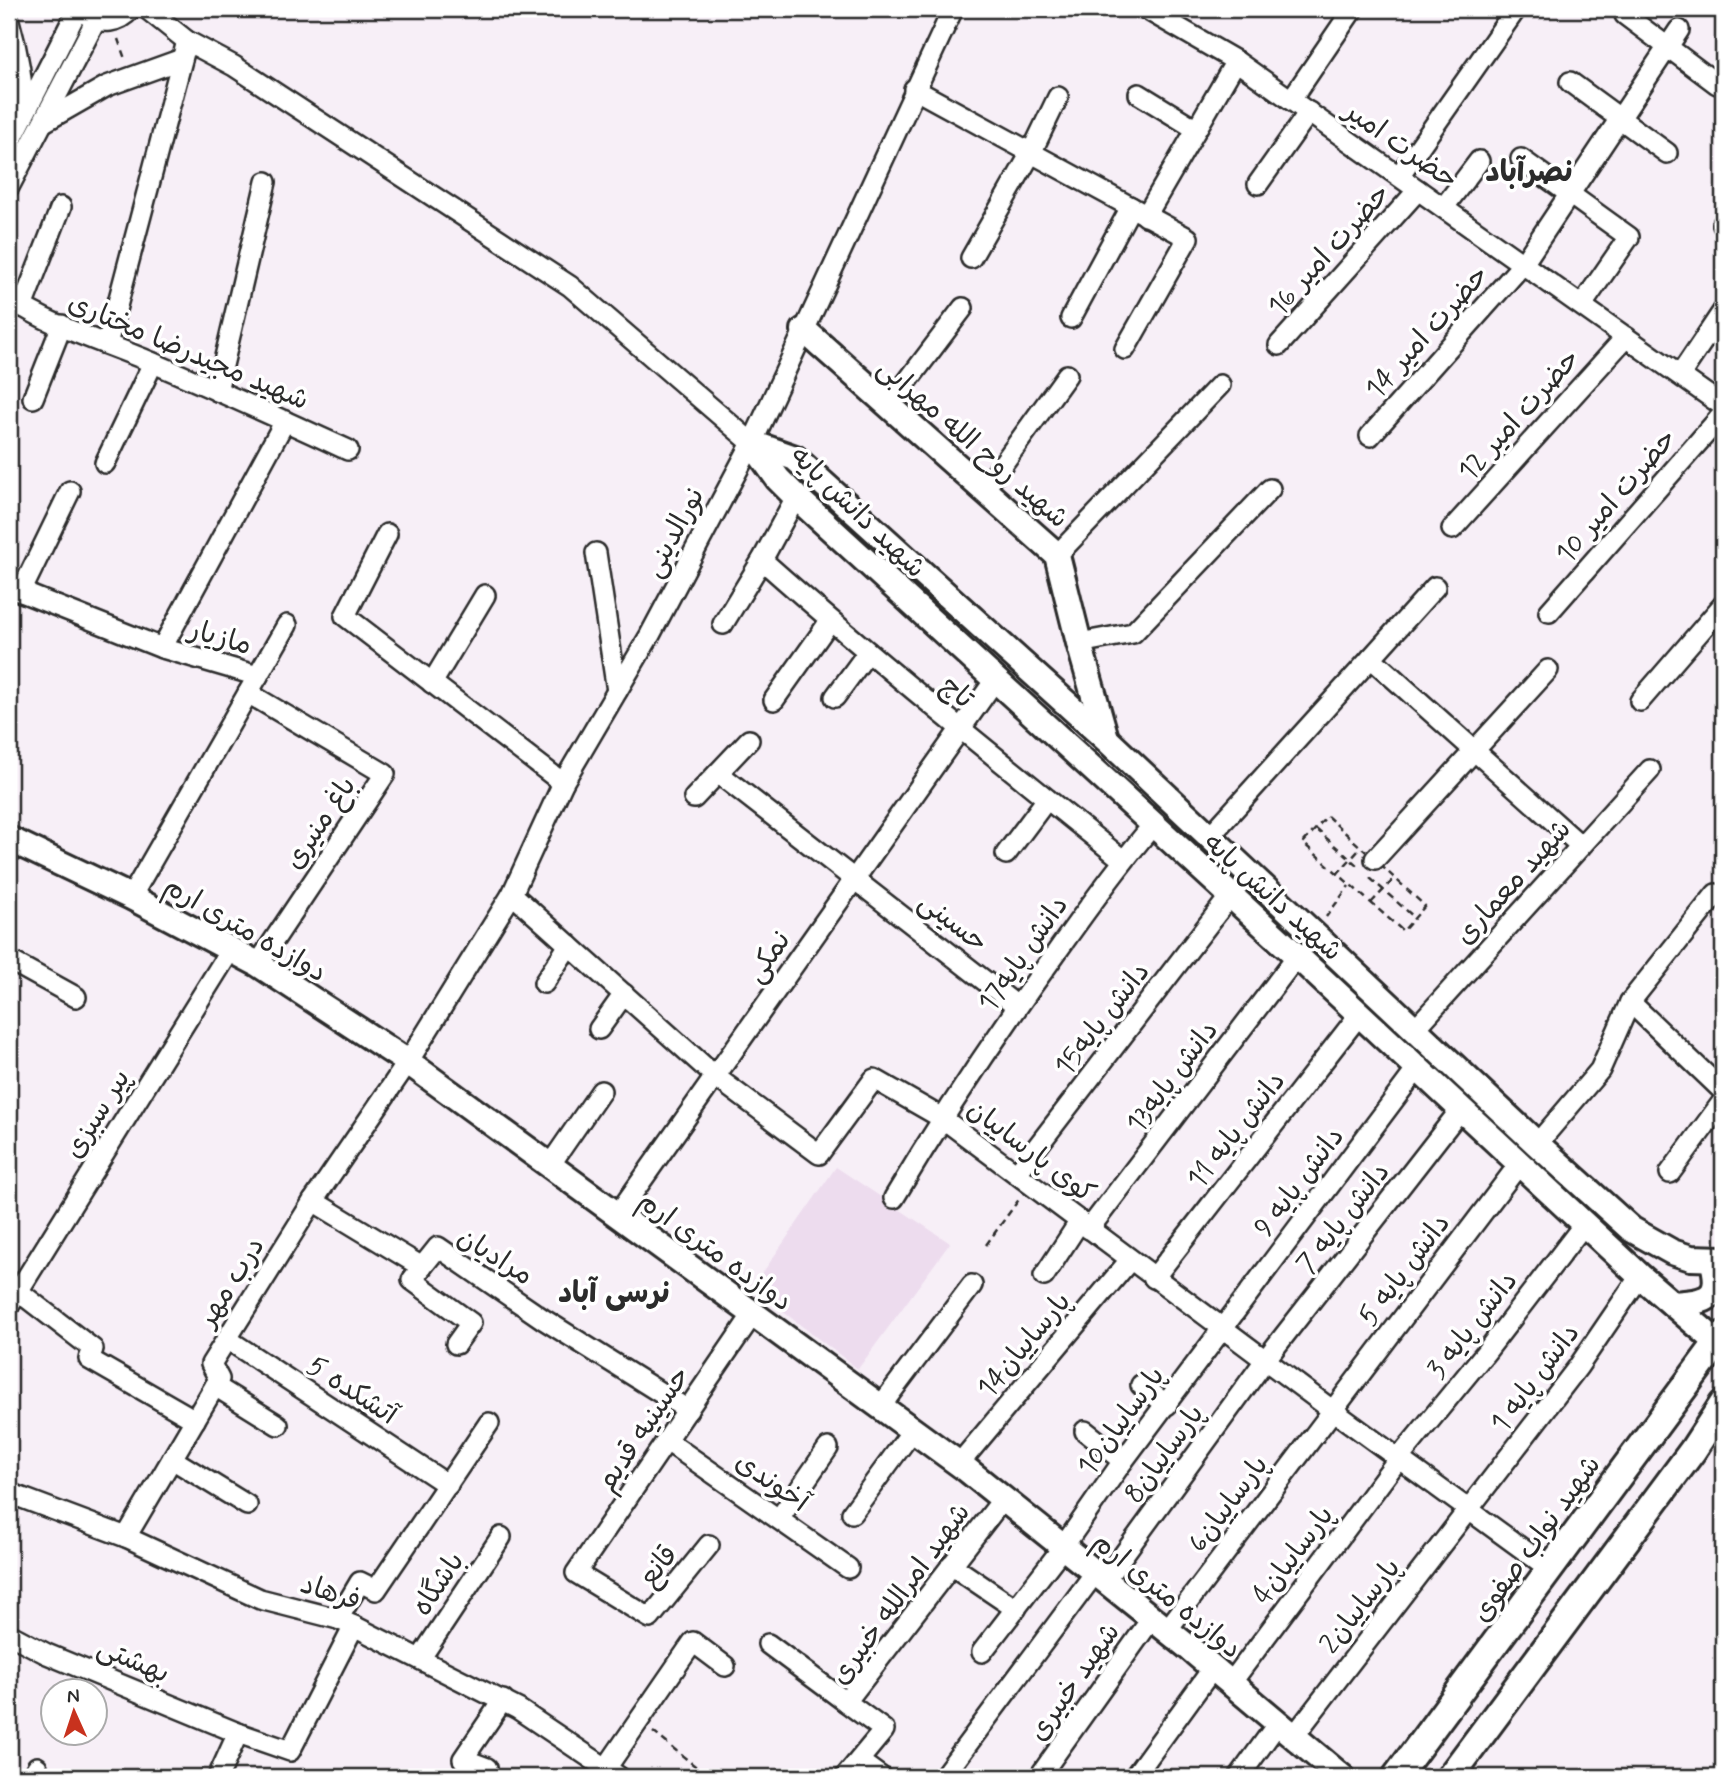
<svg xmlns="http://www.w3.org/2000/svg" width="1732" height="1786" font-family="Mynerve,'Playpen Sans Arabic',sans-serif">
	<rect width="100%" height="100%" fill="#f7eff7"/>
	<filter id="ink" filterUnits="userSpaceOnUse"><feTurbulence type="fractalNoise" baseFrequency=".0143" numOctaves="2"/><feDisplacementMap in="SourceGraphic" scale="14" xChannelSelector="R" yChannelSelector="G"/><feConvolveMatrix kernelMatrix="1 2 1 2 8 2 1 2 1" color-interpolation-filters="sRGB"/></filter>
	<g filter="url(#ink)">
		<path fill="#eddcee" d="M836 1167 950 1243 858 1369 752 1288Z"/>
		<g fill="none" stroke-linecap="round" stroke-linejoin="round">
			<defs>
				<g id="minor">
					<path d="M147 9 187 41 234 66 570 286 752 443"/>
					<path d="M1146 9 1236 61 1723 406"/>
					<path d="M87 15C102 25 119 23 131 9"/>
					<path d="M1625 15 1717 84"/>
					<path d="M9 21C18 52 23 81 24 113"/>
					<path d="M1570 82 1667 153"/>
					<path d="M914 89 1188 238 1125 349"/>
					<path d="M1139 94 1196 129"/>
					<path d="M1291 100 1353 9"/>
					<path d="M44 122 107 86 182 59"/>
					<path d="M9 145 78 9"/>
					<path d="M1521 159 1629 237 1582 305"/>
					<path d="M1399 176 1516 9"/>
					<path d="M1258 184 1309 112"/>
					<path d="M9 187 96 20"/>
					<path d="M1444 207 1479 161"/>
					<path d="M1146 216 1236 61"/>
					<path d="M1723 224V225"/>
					<path d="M971 258 1031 153 1058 97"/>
					<path d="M9 298C51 327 104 342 151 362 217 390 283 420 348 450"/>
					<path d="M22 307 61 207"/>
					<path d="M1071 318 1131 207"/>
					<path d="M107 344 187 41"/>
					<path d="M1279 345 1418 190"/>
					<path d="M1680 375 1723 311"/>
					<path d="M217 391 266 182"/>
					<path d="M33 398 62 325"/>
					<path d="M888 407 963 308"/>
					<path d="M1370 436 1523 264 1679 30"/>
					<path d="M105 463 153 363"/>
					<path d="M984 490 1067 375"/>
					<path d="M1452 529 1626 337"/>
					<path d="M387 534 345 616 563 783"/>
					<path d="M596 553 617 691"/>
					<path d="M1057 555 1220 385"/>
					<path d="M762 560C879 664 1001 762 1123 860"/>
					<path d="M9 587 162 648 258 676"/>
					<path d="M21 592 70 491"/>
					<path d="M1549 612 1723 414"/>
					<path d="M723 624 762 560 796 497"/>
					<path d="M1079 643 1133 633 1270 489"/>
					<path d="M162 648 285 421"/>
					<path d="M1371 658 1435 587"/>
					<path d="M432 683 485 595"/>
					<path d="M248 693 385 774 258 964"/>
					<path d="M835 697 868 652"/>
					<path d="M774 700 830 621"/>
					<path d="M1640 701 1723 605"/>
					<path d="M718 773 1017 1006"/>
					<path d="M694 798 749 740"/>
					<path d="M1210 836 1371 658 1581 846"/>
					<path d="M1006 854 1047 799"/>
					<path d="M1375 859 1548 670"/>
					<path d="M512 894 716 1077 819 1154 874 1079 942 1118 1332 1410 1550 1569"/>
					<path d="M131 897 287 625"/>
					<path d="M9 960 76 997"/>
					<path d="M544 983 569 945"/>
					<path d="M1630 1002 1723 1091"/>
					<path d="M599 1029 624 994"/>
					<path d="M1415 1029 1650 770"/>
					<path d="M1537 1144 1600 1070 1630 1002 1716 894"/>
					<path d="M550 1165 601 1091"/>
					<path d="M1017 1173 1230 896"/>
					<path d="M1670 1173 1723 1101"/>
					<path d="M894 1198C944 1114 998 1033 1056 953 1087 909 1118 866 1153 825"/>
					<path d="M313 1201 422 1267 438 1247 543 1319 688 1410"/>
					<path d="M618 1214 995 680"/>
					<path d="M1089 1229 1297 956"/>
					<path d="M422 1267 412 1280 471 1323 456 1344"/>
					<path d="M1044 1276 1080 1221"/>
					<path d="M1154 1278 1359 1015"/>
					<path d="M10 1285 93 1349 89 1359 195 1420"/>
					<path d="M9 1306 231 949"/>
					<path d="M227 1339 448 1485"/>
					<path d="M1141 1385 1167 1405"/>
					<path d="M215 1386 278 1425"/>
					<path d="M880 1407 972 1285"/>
					<path d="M1085 1431 1123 1461"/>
					<path d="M667 1441 848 1568"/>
					<path d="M172 1459 247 1505"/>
					<path d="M959 1464 1130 1260"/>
					<path d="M9 1493 126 1537 260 1599 338 1619 354 1626 518 1709 619 1777"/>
					<path d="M852 1513 913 1430"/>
					<path d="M779 1519 828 1448"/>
					<path d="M126 1537 219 1379 211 1364 313 1201 408 1062 512 894 563 783 650 635 752 443 953 9"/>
					<path d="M709 1545 650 1618 576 1573 753 1314"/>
					<path d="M951 1565 1016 1609"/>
					<path d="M1105 1580 1266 1359 1461 1109"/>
					<path d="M338 1619 360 1582 376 1590 489 1423"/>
					<path d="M1167 1630 1520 1163"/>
					<path d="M9 1634 47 1654 238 1733 290 1751 354 1626"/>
					<path d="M768 1644 846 1702"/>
					<path d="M982 1652 1063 1547 1123 1461 1417 1069"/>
					<path d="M420 1659 501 1537"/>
					<path d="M1231 1683 1399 1458 1486 1352 1585 1223"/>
					<path d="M1294 1736 1578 1367 1640 1276"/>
					<path d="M859 1761 881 1777"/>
					<path d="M32 1777 37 1767"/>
					<path d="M218 1777 238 1733"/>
					<path d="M482 1777 487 1768 463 1759 503 1700"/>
					<path d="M600 1777 693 1642 725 1666"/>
					<path d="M845 1777 884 1730 846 1702 1003 1499"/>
					<path d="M943 1777 1095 1573"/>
					<path d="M1039 1777 1152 1618"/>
					<path d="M1134 1777 1213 1668"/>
					<path d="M1239 1777 1278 1723"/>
				</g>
				<g id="tertiary">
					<path d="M804 330 1057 555 1079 643 1106 738"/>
					<path d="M752 443 778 479 796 497 1297 956 1640 1276 1718 1343"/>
					<path d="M752 443 795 458 1106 739 1537 1144 1631 1229 1672 1252 1691 1258 1723 1259"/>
					<path d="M9 839 131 897 258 964 408 1062 966 1469 1188 1647 1342 1777"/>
					<path d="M1673 1304C1709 1302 1723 1298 1712 1259"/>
				</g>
				<g id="secondary">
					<path d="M1396 1777 1723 1335"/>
					<path d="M1450 1777 1693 1450 1723 1404"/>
				</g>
			</defs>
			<use href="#minor" stroke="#2b2b2b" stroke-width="24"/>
			<use href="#tertiary" stroke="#2b2b2b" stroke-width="30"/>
			<use href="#secondary" stroke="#2b2b2b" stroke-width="32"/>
			<g stroke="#2b2b2b" stroke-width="2.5" stroke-dasharray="7 5" stroke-linecap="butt">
				<path d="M118 39 125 59"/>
				<path d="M1327 816 1425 906 1403 931 1303 843Z"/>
				<path d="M1316 829 1358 866"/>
				<path d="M1337 874 1359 850"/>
				<path d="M1370 878 1415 918"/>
				<path d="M1371 903 1395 878"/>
				<path d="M1326 917 1349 886"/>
				<path d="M986 1245 1020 1198"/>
				<path d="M653 1732 700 1770"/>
				<path d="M800 1777 803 1774"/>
			</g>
			<use href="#minor" stroke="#fff" stroke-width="19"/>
			<use href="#tertiary" stroke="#fff" stroke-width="24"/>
			<use href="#secondary" stroke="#fff" stroke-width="26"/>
		</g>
	</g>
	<g text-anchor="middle" stroke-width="7" stroke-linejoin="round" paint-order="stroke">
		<g font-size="28" fill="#2b2b2b" stroke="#fff">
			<text transform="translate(1402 144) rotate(35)" y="10">حضرت امیر</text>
			<text transform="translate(1328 249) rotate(-48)" y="10">حضرت امیر 16</text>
			<text transform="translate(1426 331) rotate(-48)" y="10">حضرت امیر 14</text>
			<text transform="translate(189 350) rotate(23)" y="10">شهید مجیدرضا مختاری</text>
			<text transform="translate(1518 414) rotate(-48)" y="10">حضرت امیر 12</text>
			<text transform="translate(974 442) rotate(41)" y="10">شهید روح الله مهرابی</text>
			<text transform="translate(1615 495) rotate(-49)" y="10">حضرت امیر 10</text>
			<text transform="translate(859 511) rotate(44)" y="10">شهید دانش پایه</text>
			<text transform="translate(673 531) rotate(-62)" y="10">نورالدینی</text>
			<text transform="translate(221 636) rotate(16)" y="10">مازیار</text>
			<text transform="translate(958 691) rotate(40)" y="10">تاچ</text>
			<text transform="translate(319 822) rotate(-56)" y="10">باغ منیری</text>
			<text transform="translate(1512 881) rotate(-48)" y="10">شهید معماری</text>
			<text transform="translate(1274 896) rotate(42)" y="10">شهید دانش پایه</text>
			<text transform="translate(954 921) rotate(38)" y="10">حسینی</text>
			<text transform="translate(246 928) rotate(30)" y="10">دوازده متری ارم</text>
			<text transform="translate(1022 953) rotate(-55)" y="10">دانش پایه17</text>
			<text transform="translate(767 956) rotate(-55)" y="10">نمکی</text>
			<text transform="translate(1101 1018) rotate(-52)" y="10">دانش پایه15</text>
			<text transform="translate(1171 1076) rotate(-53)" y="10">دانش پایه13</text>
			<text transform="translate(96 1113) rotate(-58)" y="10">پیر سبزی</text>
			<text transform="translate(1235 1129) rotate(-52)" y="10">دانش پایه 11</text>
			<text transform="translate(1032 1150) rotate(37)" y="10">کوی پارساییان</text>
			<text transform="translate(1298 1181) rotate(-53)" y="10">دانش پایه 9</text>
			<text transform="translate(1342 1217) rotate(-52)" y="10">دانش پایه 7</text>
			<text transform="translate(716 1250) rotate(36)" y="10">دوازده متری ارم</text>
			<text transform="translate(496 1255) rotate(32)" y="10">مرادیان</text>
			<text transform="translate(1403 1269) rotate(-53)" y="10">دانش پایه 5</text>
			<text transform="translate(230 1281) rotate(-58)" y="10">درب مهر</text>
			<text transform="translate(1471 1324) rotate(-52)" y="10">دانش پایه 3</text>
			<text transform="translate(1023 1344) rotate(-50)" y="10">پارساییان14</text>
			<text transform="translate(1534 1377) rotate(-53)" y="10">دانش پایه 1</text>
			<text transform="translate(353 1389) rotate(33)" y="10">آتشکده 5</text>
			<text transform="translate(1120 1420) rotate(-54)" y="10">پارساییان10</text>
			<text transform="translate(642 1428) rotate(-56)" y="10">حسینیه قدیم</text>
			<text transform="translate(1163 1453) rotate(-54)" y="10">پارساییان8</text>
			<text transform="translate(773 1481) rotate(35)" y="10">آخوندی</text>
			<text transform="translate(1227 1503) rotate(-53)" y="10">پارساییان6</text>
			<text transform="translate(1535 1538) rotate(-54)" y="10">شهید نواب صفوی</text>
			<text transform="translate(1292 1554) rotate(-53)" y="10">پارساییان4</text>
			<text transform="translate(657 1565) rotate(-51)" y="10">قانع</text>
			<text transform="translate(437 1583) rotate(-56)" y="10">باشگاه</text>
			<text transform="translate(331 1591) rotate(18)" y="10">فرهاد</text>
			<text transform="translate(899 1593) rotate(-54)" y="10">شهید امرالله خبیری</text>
			<text transform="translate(1168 1594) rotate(39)" y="10">دوازده متری ارم</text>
			<text transform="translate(1359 1605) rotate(-52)" y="10">پارساییان2</text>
			<text transform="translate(134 1659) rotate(23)" y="10">بهشتی</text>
			<text transform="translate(1073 1681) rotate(-55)" y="10">شهید خبیری</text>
		</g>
		<g font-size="30" font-weight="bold" fill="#2b2b2b" stroke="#fff">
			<text x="1529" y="181">نصرآباد</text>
			<text x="614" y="1302">نرسی آباد</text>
		</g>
	</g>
	<rect width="1732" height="1786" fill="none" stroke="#fff" stroke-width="35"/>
	<rect x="18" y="18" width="1697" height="1751" fill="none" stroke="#2b2b2b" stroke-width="2.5" filter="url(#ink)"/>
	<g transform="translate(74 1712) rotate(357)"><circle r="33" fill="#ffffff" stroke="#aaaaaa" stroke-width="2"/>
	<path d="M0-5L12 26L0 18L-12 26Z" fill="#c8321e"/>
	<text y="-10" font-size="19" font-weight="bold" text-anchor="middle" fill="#2b2b2b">N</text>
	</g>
</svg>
